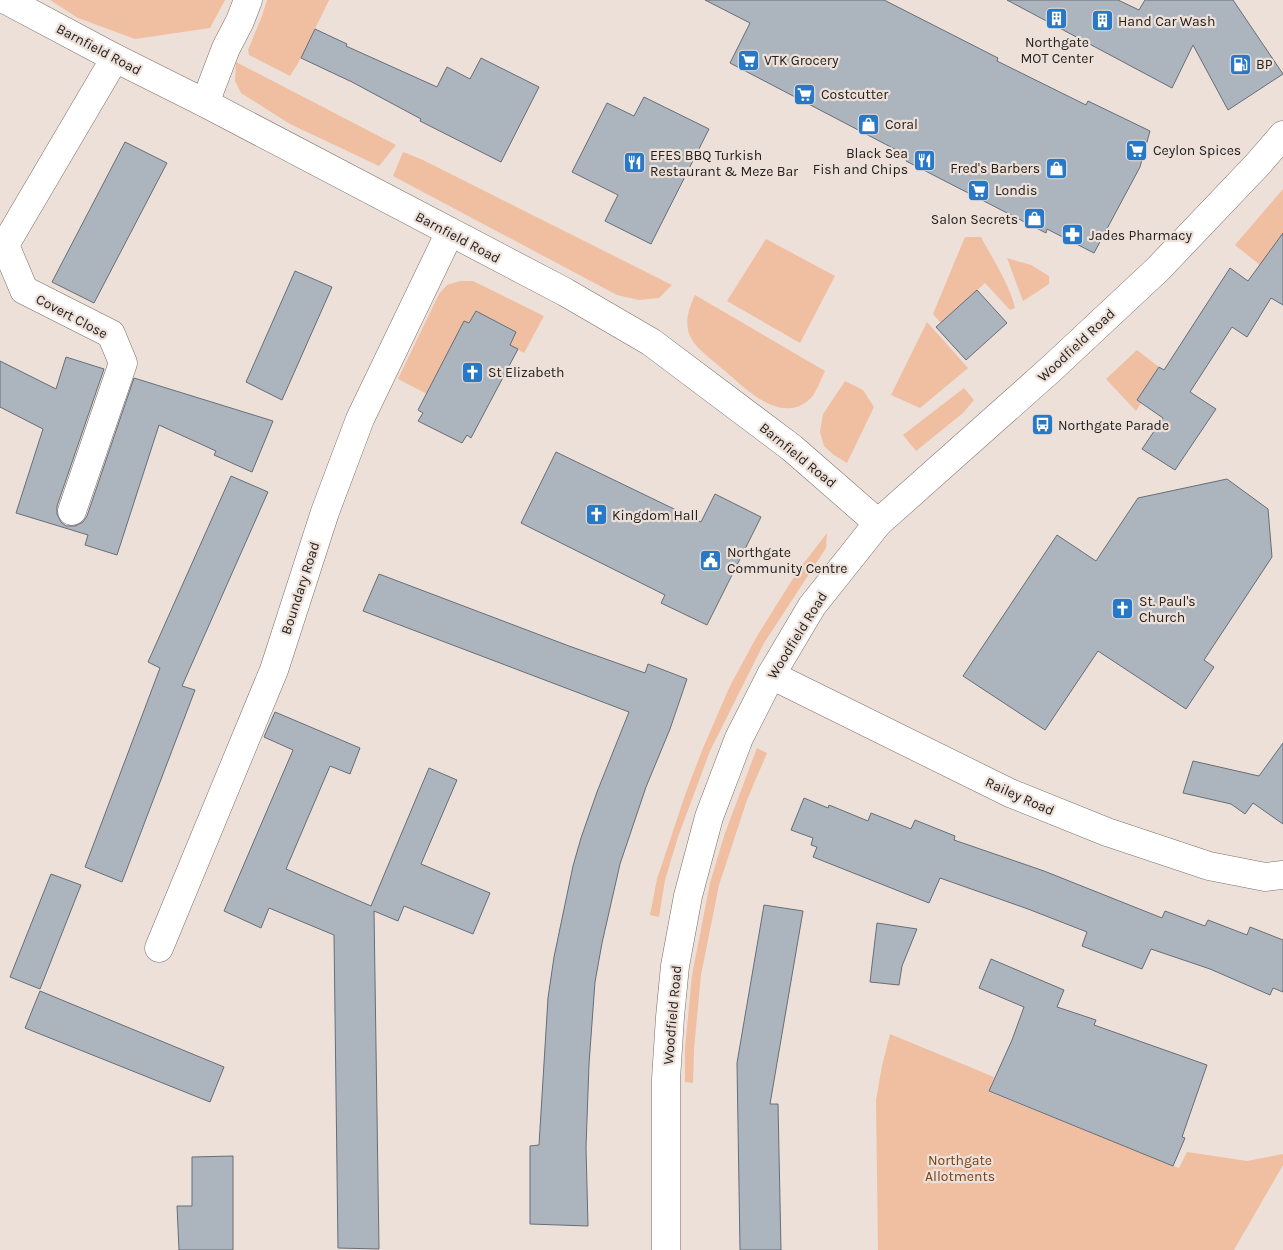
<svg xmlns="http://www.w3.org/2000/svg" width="1283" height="1250" font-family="Karla,sans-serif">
	<rect width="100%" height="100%" fill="#ede0d9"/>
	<g fill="#f0bea0">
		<path d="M50 0H225L210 28 135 39 78 18Z"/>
		<path d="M267 0H329L301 58 290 76 249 55 248 50 262 16Z"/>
		<path d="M236 62 396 145 379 166 290 124 241 93 235 81Z"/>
		<path d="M403 152 423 160 672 285 659 298 639 300 617 295 393 176Z"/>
		<path d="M1283 189V251L1260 265 1235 245Z"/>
		<path d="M965 237H981C993 260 1009 283 1015 308L1010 310 985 283 941 323 933 314Z"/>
		<path d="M766 239 835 276 800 343 727 301Z"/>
		<path d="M1007 258 1031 265 1049 276V284L1023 301Z"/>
		<path d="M460 281H473L544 316 524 353 510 345 516 332 476 311 427 394 398 379 439 294 447 285Z"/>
		<path d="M695 295 825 371C821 379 817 391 811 398 782 426 747 390 725 371 716 363 694 347 690 336 684 322 689 308 695 295Z"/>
		<path d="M927 322 968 368 920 408 891 395Z"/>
		<path d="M1137 350 1159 367 1137 400 1141 403 1136 411 1106 379Z"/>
		<path d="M845 381 863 390 874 407 847 463 834 455 824 446 820 432 823 414Z"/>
		<path d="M964 388 974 400 963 413 916 451 903 435Z"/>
		<path d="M827 533 826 548 764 643 710 751 678 837 665 880 659 917 650 915 657 879 685 795 703 748 730 686 756 638 797 572Z"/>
		<path d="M757 748 767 753 747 800 719 885 701 975 694 1049 693 1083 685 1082V1048L692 975 710 883 725 833Z"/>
		<path d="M890 1034 994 1077 989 1092 1179 1168 1187 1152 1247 1161 1283 1154V1165L1234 1250H878L876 1100 882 1066Z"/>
	</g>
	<g fill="#acb5be" stroke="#666e77">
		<path d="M705 0H884L998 58 997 61 1086 105 1088 101 1150 131 1140 167 1094 253 1047 229 1046 233 906 161 908 156 730 63 750 23Z"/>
		<path d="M1007 0H1118L1139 10 1145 0H1233L1283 74 1228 110 1193 45 1172 88Z"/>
		<path d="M315 29 347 44 346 46 437 87 447 67 470 79 481 58 539 87 501 162 420 121 421 119 352 82 301 58Z"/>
		<path d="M644 97 709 129 651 244 605 221 618 195 572 172 607 103 634 116Z"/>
		<path d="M125 142 167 163 94 303 52 282Z"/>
		<path d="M1283 233V305L1271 298 1247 337 1232 327 1190 392 1216 409 1175 470 1142 449 1163 418 1137 400 1159 367 1164 370 1230 268 1248 281Z"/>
		<path d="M295 271 332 287 282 400 246 382Z"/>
		<path d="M977 290 1007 323 966 360 936 327Z"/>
		<path d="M476 311 516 332 510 345 518 349 471 438 467 435 462 443 418 421 423 413 418 410 464 321 469 323Z"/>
		<path d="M66 357 104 369 57 506V514L61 522 66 526H75L83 522 87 516 134 378 273 421 252 472 214 455 216 451 159 425 117 555 85 545 88 535 16 513 43 429 0 407V361L56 389Z"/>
		<path d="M556 452 701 522 715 494 761 517 707 625 661 603 665 595 521 523Z"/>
		<path d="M231 476 268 492 182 686 195 690 122 882 85 867 160 668 148 662Z"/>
		<path d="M1227 479 1268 509 1272 557 1204 660 1214 667 1186 709 1098 651 1045 730 963 676 1057 535 1096 561 1138 498Z"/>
		<path d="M379 574 569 646 645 673 648 664 687 679 670 729 646 787 620 864 602 943 595 982 589 1064 586 1147 588 1226 530 1224V1146L539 1145 548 998 554 957 573 866 581 838 597 792 629 712 363 611Z"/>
		<path d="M275 712 360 748 350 774 330 766 286 869 371 906 429 768 457 780 421 864 490 893 473 934 404 906 398 921 374 911 379 1249 338 1248 334 935 269 908 261 928 224 911 293 750 264 737Z"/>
		<path d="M1283 743V824L1253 803 1245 814 1231 804 1183 793 1193 761 1259 776Z"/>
		<path d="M804 798 828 808 829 805 868 821 871 813 911 829 915 820 955 836 954 840 1044 871 1162 918 1165 911 1205 926 1208 920 1247 935 1250 927 1283 940V992L1273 988 1270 995 1210 969 1151 949 1142 969 1082 946 1087 932 1028 909 940 878 929 903 813 857 817 847 811 845 813 838 791 830Z"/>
		<path d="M51 874 81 885 40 989 10 977Z"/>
		<path d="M764 905 803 911 770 1104H778L781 1250H740L737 1063Z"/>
		<path d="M877 923 917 929 902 966 899 985 870 982Z"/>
		<path d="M991 959 1064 990 1057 1007 1096 1020 1094 1025 1207 1065 1182 1137 1185 1138 1173 1166 989 1091 1012 1040 1024 1007 979 988Z"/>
		<path d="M40 991 224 1067 210 1102 25 1028Z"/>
		<path d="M233 1156V1250H179L177 1206H192V1157Z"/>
	</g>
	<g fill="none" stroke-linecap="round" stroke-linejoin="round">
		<defs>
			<g id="minor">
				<path d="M6 0 115 58 205 103 565 292 651 342 792 448 878 523"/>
				<path d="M205 103 226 48 240 21 248 0"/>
				<path d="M72 511 123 363 111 334 24 290 5 245 115 58"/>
				<path d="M771 675 1010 793 1107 832 1209 866 1265 877 1283 875"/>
				<path d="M159 948 274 670 325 512 360 419 450 232"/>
				<path d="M666 1250V1079L670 1017 675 966 688 896 709 817 739 738 771 675 812 606 878 523 1051 369 1158 269 1258 164 1283 135"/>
			</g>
		</defs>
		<use href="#minor" stroke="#7a6f68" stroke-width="29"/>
		<use href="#minor" stroke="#fff" stroke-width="28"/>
	</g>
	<defs>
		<symbol id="building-square" viewBox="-11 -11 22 22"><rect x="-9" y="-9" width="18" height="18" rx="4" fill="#2779c8" stroke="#ede0d9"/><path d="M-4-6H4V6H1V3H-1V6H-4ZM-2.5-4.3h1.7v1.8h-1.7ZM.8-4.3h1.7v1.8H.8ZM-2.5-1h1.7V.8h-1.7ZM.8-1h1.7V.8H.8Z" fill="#fff"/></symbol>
		<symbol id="supermarket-square" viewBox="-11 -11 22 22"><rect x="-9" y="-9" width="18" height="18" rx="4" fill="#2779c8" stroke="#ede0d9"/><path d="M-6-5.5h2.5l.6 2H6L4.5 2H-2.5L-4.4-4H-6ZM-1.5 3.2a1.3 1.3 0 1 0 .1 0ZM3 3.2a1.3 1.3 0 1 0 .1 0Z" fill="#fff"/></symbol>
		<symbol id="fuel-square" viewBox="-11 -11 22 22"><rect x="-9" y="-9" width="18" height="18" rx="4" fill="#2779c8" stroke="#ede0d9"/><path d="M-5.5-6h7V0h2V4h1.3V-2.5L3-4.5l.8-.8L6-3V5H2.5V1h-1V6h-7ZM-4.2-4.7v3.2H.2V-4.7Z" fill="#fff"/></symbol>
		<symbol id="shop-square" viewBox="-11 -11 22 22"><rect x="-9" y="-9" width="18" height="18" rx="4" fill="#2779c8" stroke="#ede0d9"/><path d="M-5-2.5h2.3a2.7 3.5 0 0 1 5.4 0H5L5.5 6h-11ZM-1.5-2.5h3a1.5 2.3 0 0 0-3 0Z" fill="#fff"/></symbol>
		<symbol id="restaurant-square" viewBox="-11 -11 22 22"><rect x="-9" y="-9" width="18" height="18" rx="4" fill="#2779c8" stroke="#ede0d9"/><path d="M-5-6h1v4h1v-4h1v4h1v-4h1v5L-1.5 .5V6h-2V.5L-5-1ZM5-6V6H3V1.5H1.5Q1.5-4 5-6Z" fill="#fff"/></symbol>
		<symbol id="pharmacy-square" viewBox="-11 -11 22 22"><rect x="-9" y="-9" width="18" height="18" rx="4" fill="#2779c8" stroke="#ede0d9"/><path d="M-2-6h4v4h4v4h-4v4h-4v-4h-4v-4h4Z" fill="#fff"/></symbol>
		<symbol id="church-square" viewBox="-11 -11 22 22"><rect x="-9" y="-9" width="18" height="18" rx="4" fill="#2779c8" stroke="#ede0d9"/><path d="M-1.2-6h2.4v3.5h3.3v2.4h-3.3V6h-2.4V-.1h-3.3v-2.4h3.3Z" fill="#fff"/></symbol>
		<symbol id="bus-square" viewBox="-11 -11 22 22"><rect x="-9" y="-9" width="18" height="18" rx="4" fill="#2779c8" stroke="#ede0d9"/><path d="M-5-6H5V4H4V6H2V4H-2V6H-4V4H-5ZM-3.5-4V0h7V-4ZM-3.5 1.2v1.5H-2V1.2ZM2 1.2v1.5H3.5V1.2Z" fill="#fff"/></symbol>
		<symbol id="civic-square" viewBox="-11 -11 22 22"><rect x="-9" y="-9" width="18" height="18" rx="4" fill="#2779c8" stroke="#ede0d9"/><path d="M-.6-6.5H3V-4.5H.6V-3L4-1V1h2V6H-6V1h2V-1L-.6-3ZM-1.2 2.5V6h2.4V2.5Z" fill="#fff"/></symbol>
	</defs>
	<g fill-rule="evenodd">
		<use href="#building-square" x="1044" y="6" width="25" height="25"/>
		<use href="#building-square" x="1090" y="8" width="25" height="25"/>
		<use href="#supermarket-square" x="736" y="48" width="25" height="25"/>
		<use href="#fuel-square" x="1228" y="52" width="25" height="25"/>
		<use href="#supermarket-square" x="792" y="82" width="25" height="25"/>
		<use href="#shop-square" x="856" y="112" width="25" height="25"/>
		<use href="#supermarket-square" x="1124" y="138" width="25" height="25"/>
		<use href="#restaurant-square" x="912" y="148" width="25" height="25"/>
		<use href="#restaurant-square" x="622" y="150" width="25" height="25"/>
		<use href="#shop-square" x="1044" y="156" width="25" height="25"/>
		<use href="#supermarket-square" x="966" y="178" width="25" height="25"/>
		<use href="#shop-square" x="1022" y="206" width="25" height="25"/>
		<use href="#pharmacy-square" x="1060" y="222" width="25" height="25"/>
		<use href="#church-square" x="460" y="360" width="25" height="25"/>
		<use href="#bus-square" x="1030" y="412" width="25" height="25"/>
		<use href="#church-square" x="584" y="502" width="25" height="25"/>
		<use href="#civic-square" x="698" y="548" width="25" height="25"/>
		<use href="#church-square" x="1110" y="596" width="25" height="25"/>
	</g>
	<g text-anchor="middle" stroke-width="4.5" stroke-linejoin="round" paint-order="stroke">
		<g font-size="14" fill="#25211e" stroke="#ede0d9" text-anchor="start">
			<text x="1118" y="26">Hand Car Wash</text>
			<text x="1057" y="47" text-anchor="middle">Northgate<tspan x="1057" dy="16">MOT Center</tspan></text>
			<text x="764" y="65">VTK Grocery</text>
			<text x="1256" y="69">BP</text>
			<text x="821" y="99">Costcutter</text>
			<text x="885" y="129">Coral</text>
			<text x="1153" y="155">Ceylon Spices</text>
			<text x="908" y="158" text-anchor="end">Black Sea<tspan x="908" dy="16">Fish and Chips</tspan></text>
			<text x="650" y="160">EFES BBQ Turkish<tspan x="650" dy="16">Restaurant &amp; Meze Bar</tspan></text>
			<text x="1040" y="173" text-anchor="end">Fred's Barbers</text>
			<text x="995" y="195">Londis</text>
			<text x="1018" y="224" text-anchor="end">Salon Secrets</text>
			<text x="1089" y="240">Jades Pharmacy</text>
			<text x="488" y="377">St Elizabeth</text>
			<text x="1058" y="430">Northgate Parade</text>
			<text x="612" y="520">Kingdom Hall</text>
			<text x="727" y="557">Northgate<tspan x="727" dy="16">Community Centre</tspan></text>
			<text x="1139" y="606">St. Paul's<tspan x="1139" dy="16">Church</tspan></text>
		</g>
		<g font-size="14" fill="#25211e" stroke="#ede0d9">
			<text transform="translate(99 49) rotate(28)" y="5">Barnfield Road</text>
			<text transform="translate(458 237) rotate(28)" y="5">Barnfield Road</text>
			<text transform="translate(72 316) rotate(28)" y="5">Covert Close</text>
			<text transform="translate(1076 345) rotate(-43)" y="5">Woodfield Road</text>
			<text transform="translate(798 455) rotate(39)" y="5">Barnfield Road</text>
			<text transform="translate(300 588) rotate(-72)" y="5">Boundary Road</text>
			<text transform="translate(797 635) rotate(-58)" y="5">Woodfield Road</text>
			<text transform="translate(1020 796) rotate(24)" y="5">Railey Road</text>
			<text transform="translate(672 1015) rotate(-85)" y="5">Woodfield Road</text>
		</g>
		<g font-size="14" fill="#7b4117" stroke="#ede0d9">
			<text x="960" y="1165">Northgate<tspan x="960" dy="16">Allotments</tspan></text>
		</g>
	</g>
</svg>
